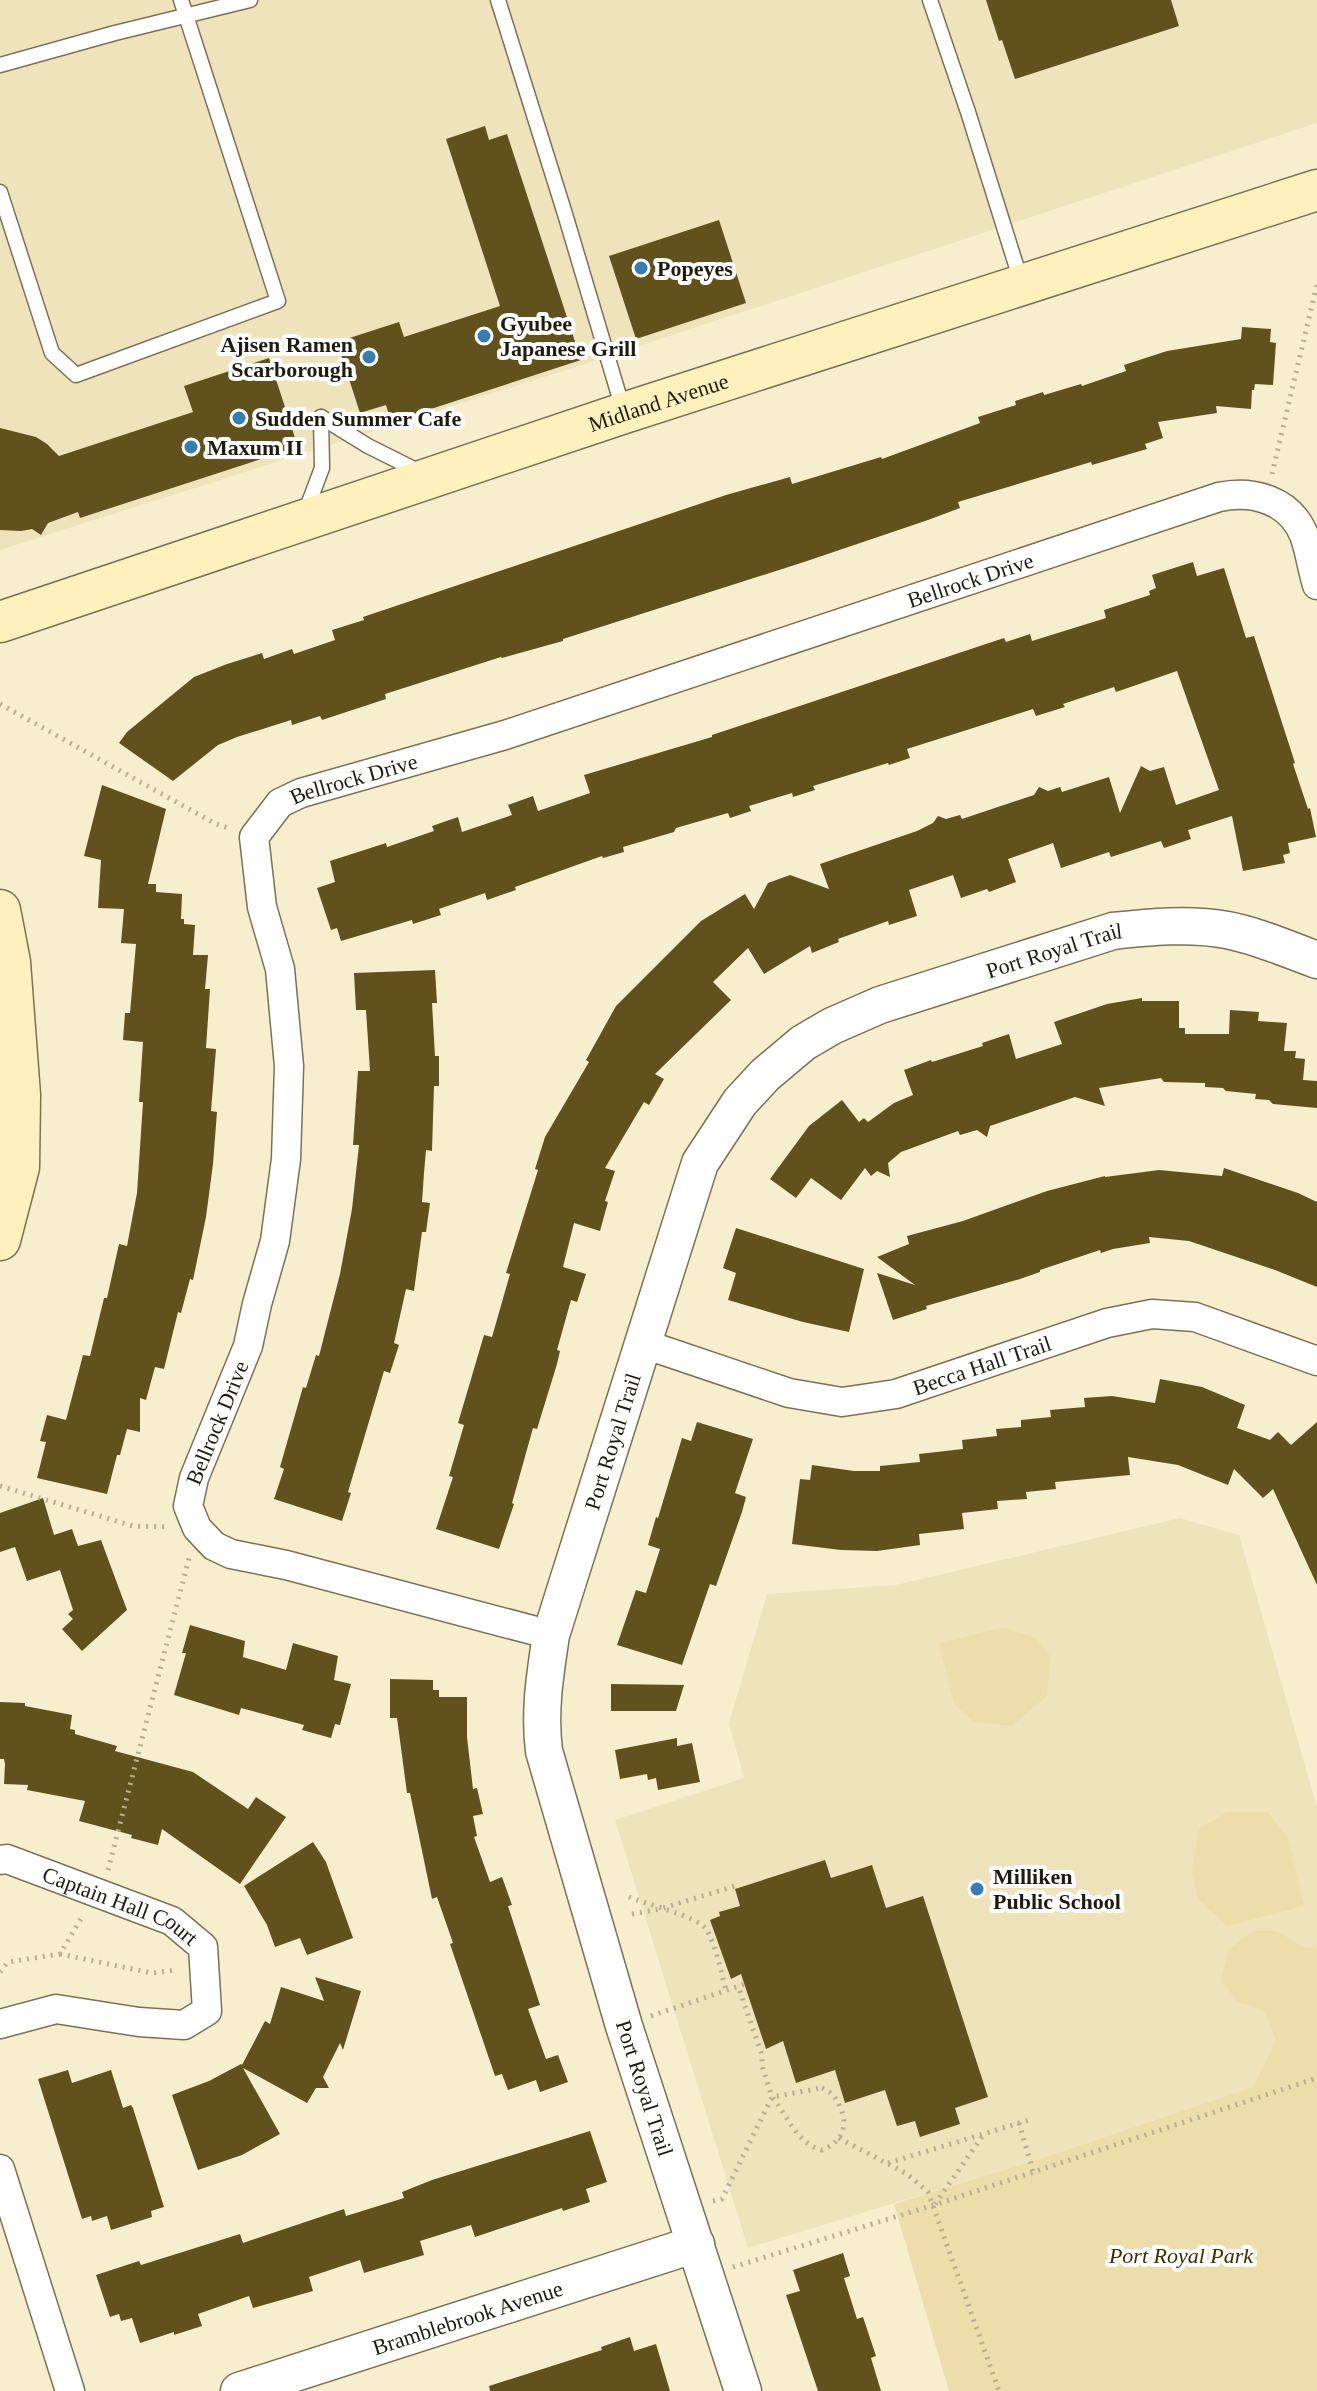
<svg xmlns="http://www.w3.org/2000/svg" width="1317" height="2391" font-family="'Times New Roman',serif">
	<rect width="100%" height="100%" fill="#f7eece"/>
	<g fill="#efe3bc">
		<path d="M0 0H1317V123L591 362 0 550Z"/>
		<path d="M1180 1518 1239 1535 1317 1807V1959L1254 2087 1051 2155 748 2248 615 1820 744 1778 729 1723 767 1594 896 1585Z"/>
	</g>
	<g fill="#edddab">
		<path d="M1003 1627 1036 1638 1051 1657 1047 1696 1012 1726 974 1722 954 1704 939 1644Z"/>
		<path d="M1227 1812H1268L1289 1839 1304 1906 1227 1926 1198 1899 1192 1870 1199 1829Z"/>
		<path d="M1253 1931H1277L1305 1948 1317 1946V2391H949L894 2204 1051 2155 1253 2087 1276 2040 1264 2011 1237 2001 1221 1981 1228 1950Z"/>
	</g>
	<g fill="#61521d">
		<path d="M986 0H1171L1179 26 1015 79 1002 40 999 41Z"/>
		<path d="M485 126 489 140 507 134 581 360 391 422 386 405 360 413 337 342 399 322 404 337 500 306 446 139Z"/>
		<path d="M719 220 746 303 636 339 609 256Z"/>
		<path d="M1242 327 1271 329 1270 342 1276 343 1273 385 1255 384 1254 390H1252L1251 409 1216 406 1217 413 1158 422 1163 438 1145 444 1147 449 1092 465 1091 462 958 502 960 508 928 520 804 562 563 639V641L502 658 501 657 385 694 386 699 322 720 320 716 292 725 291 720 237 737 218 745 173 781 119 743 127 732 194 677 227 664 262 653 264 659 292 649 294 654 335 640 332 630 364 620 363 617 726 495 790 477 792 484 881 457 882 459 980 423 978 417 1016 405 1015 401 1043 392 1044 395 1081 384 1082 386 1126 371 1124 365 1167 351 1241 339Z"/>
		<path d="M269 358 298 447 80 518 78 512 48 523 41 535 32 529 21 531 0 530V428L36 437 47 444 59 456 193 412 184 386Z"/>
		<path d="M1193 562 1197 576 1224 568 1246 638 1254 636 1295 763 1293 764 1308 809 1310 808 1316 837 1288 843 1290 853 1283 855 1285 863 1243 871 1232 816 1188 830 1191 839 1164 848 1161 841 1111 857 1109 852 1061 868 1053 843 1008 859 1016 882 989 892 987 889 961 898 953 875 909 890 917 916 889 925 888 921 838 939 839 942 812 953 810 946 764 974 748 948 713 982 731 1000 655 1074 664 1079 649 1105 644 1102 605 1168 615 1171 605 1201 608 1202 600 1231 574 1223 563 1267 586 1274 577 1302 571 1300 557 1350 560 1351 557 1364 537 1429 533 1428 512 1503 514 1504 499 1549 436 1529 453 1477 449 1476 464 1425 458 1423 484 1335 492 1337 510 1274 506 1273 538 1170 535 1169 545 1137 589 1062 586 1060 616 1006 701 921 745 894 754 909 768 883 790 875 829 889 820 864 917 831 933 823 938 816 946 819 960 815 962 819 1034 795 1039 787 1048 791 1060 787 1062 792 1109 777 1120 813 1141 766 1150 771 1164 767 1176 805 1219 790 1177 671 1116 692 1114 687 1063 704 1065 707 1036 716 1033 709 907 749 910 758 889 765 888 763 813 786 815 790 793 797 792 793 749 806 751 811 730 818 728 813 676 828 674 832 623 847 624 852 603 858 602 856 515 887 516 890 487 900 485 893 439 909 441 915 413 924 412 920 341 941 337 928 331 930 317 888 335 882 330 861 386 843 387 847 434 831 432 826 458 817 462 832 512 815 508 805 533 796 538 811 590 793 584 775 712 737V735L1004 638 1006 642 1030 634 1032 641 1106 618 1104 610 1150 595 1149 591 1156 588 1152 575Z"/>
		<path d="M102 785 166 809 148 884H156V892L182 894 181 919H184V924L195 925 193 955H208L205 989H210L206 1048 216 1049 211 1111 217 1112 213 1164 206 1217 193 1280 190 1279 181 1313 178 1312 164 1369 155 1367 146 1400 140 1398V1432L127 1429 120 1455H117L107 1494 37 1478 46 1442 40 1441 47 1415 66 1420 83 1355 90 1356 104 1298H107L119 1244 127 1246 137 1193 143 1102H139L143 1042 123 1040 125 1013H130L136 944 121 943 124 909 98 908 101 860 84 856Z"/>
		<path d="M435 970 437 1003H432L435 1056H439V1086H434L432 1151 426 1150 424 1173 422 1202 430 1203 426 1232H422L414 1291 406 1289 394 1343 399 1345 390 1373 384 1371 348 1492 351 1493 342 1521 274 1499 284 1469 280 1467 303 1387 306 1388 316 1355 319 1356 340 1274 352 1209 359 1145H353L358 1071H370L366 1010H356L354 973Z"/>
		<path d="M1142 998V1001H1179V1028H1185V1034H1229L1230 1010 1259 1012 1258 1021 1287 1023 1284 1051H1296L1295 1058 1305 1059 1303 1080 1317 1081V1108L1273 1104 1269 1100 1255 1099 1256 1094 1226 1091 1223 1088 1205 1087V1083L1164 1082 1161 1078 1099 1088 1105 1106 1075 1097 990 1126 987 1137 977 1130 960 1135 958 1131 901 1152 888 1163 890 1177 877 1171 871 1176 865 1168 841 1200 811 1178 796 1198 770 1179 809 1126 842 1100 859 1122 864 1118 868 1122 894 1103 913 1095 904 1070 931 1060 932 1062 983 1046 982 1043 1009 1034 1016 1059 1062 1044 1054 1022 1107 1004Z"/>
		<path d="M1224 1168 1298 1193 1317 1202V1287L1275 1270 1189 1241 1149 1237 1150 1243 1113 1249 1101 1253 1100 1250 1040 1270V1272L1020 1279 926 1306 927 1309 893 1320 877 1273 915 1285 877 1257 909 1244 907 1236 963 1221 1047 1191 1105 1176V1177L1159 1170 1222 1176Z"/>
		<path d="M736 1228 864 1269 849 1332 803 1322 728 1300 736 1273 723 1268Z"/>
		<path d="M1160 1379 1202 1387 1245 1405 1237 1428 1270 1440 1278 1432 1291 1445 1317 1422V1585L1273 1489 1263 1498 1234 1469 1228 1485 1178 1465 1128 1457 1130 1475 1055 1482 1056 1489 1026 1492 1027 1499 997 1501 998 1509 962 1513 964 1529 919 1534 920 1545 877 1551 841 1550 792 1544 800 1479 810 1480 812 1465 854 1471H880V1466L920 1462 919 1454 963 1449 962 1440 997 1436 996 1429 1021 1427V1420L1051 1417 1050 1410 1085 1407 1084 1398 1112 1396 1155 1403Z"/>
		<path d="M697 1422 753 1439 735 1493 746 1497 742 1512 716 1586 710 1584 682 1665 617 1645 636 1590 646 1593 660 1549 648 1545 656 1517 658 1518 682 1438 691 1441Z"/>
		<path d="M43 1498 54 1535 72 1529 78 1546 101 1540 127 1610 82 1651 62 1629 73 1619 68 1614 73 1610 60 1570 27 1581 15 1547 0 1552V1513Z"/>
		<path d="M190 1625 245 1641 243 1657 286 1670 293 1643 338 1656 334 1680 351 1684 340 1725 335 1724 331 1738 302 1730 304 1725 241 1708 239 1715 174 1695 186 1653H182Z"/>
		<path d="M390 1679 433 1680V1690H439V1697H467V1737L473 1789 477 1788 483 1814 473 1816 477 1836 474 1837 490 1882 502 1877 512 1905 508 1906 540 2005 528 2009 546 2059 558 2055 568 2082 540 2092 536 2080 508 2090 502 2074 495 2076 450 1944 453 1943 437 1897 432 1899 410 1793H407L397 1718H390Z"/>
		<path d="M611 1684 684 1685 676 1711H611Z"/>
		<path d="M0 1702 25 1703V1706L72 1715 70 1729 75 1730V1734L117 1746 115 1751 193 1772 248 1809 256 1797 286 1817 240 1884 162 1829 158 1845 131 1838 132 1835 79 1821 85 1801 27 1790 28 1785 4 1784 5 1764 4 1759H0Z"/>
		<path d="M677 1738V1746L692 1743 700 1782 658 1790 656 1778 648 1780 647 1774 620 1779 615 1750Z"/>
		<path d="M313 1842 326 1862 353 1938 307 1955 300 1938 275 1947 267 1925 244 1886Z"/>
		<path d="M825 1860 831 1878 872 1865 886 1908 923 1896 988 2097 955 2108 960 2124 920 2137 915 2121 897 2126 885 2090 845 2103 835 2070 796 2083 783 2041 766 2049 741 1974 731 1979 710 1920 720 1916 719 1912 740 1906 735 1889Z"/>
		<path d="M315 1977 361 1991 343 2050 340 2043 323 2077 329 2088H316L307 2103 243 2068 280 2134 242 2155 198 2170 172 2095 209 2081 241 2064 242 2065 265 2021 270 2024 281 1987 324 2001Z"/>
		<path d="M68 2070 72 2083 111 2070 123 2108 131 2105 133 2108 164 2207 151 2211 152 2217 111 2230 107 2216 92 2221 91 2216 82 2219 38 2079Z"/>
		<path d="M590 2131 607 2182 586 2189 590 2202 563 2211 562 2208 475 2237 471 2225 420 2241 424 2255 364 2273 360 2260 309 2277 313 2291 253 2308 249 2296 198 2314 202 2326 174 2335V2332L140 2343 132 2318 121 2321 119 2314 110 2317 96 2275 139 2261 141 2265 240 2234 243 2243 344 2209 346 2216 404 2198 402 2192 432 2180Z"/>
		<path d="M843 2253 850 2276 844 2278 857 2319 863 2317 876 2356 871 2358 881 2391H818L786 2295 800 2291 793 2270Z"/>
		<path d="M630 2337 634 2351 656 2344 670 2391H490L489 2386 602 2350 601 2347Z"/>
	</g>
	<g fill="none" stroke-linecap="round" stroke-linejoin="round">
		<defs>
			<g id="service">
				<path d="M498 0 565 214 623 409"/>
				<path d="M930 0 968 112 1021 281"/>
				<path d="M0 65 115 33 250 0"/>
				<path d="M0 192 52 353 76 375 278 301 181 0"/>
				<path d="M321 417 368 446 422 473"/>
				<path d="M305 513 322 468 321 417"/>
			</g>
			<g id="minor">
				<path id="s1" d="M644 1344 789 1393 842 1402 896 1394 1107 1323 1152 1314 1195 1317 1317 1361"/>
				<path id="s2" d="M551 1635 286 1565 231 1554 214 1546 197 1528 188 1506 194 1478 248 1346 257 1304 275 1241 286 1159 289 1066 280 969 262 907 254 837 280 803 301 793 505 735 1219 497C1253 490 1290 500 1304 535 1310 551 1312 569 1317 585"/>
				<path id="s3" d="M0 1860 7 1859 172 1921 203 1947 207 2011 184 2025 139 2022 56 2009 0 2024"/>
				<path d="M0 2169 70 2391"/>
			</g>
			<g id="tertiary">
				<path id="s4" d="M239 2391 696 2244"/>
				<path id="s5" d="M743 2391 624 2026 544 1751C539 1711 545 1675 551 1635L700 1163 740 1102 765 1075 803 1043 832 1026 880 1005 1113 931C1149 927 1190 923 1227 930 1258 936 1287 949 1317 960"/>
			</g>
			<g id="secondary">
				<path id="s6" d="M0 622 624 413 1317 190"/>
				<path d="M0 910 10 962 20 1095 19 1167 0 1240"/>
			</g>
		</defs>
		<use href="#service" stroke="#7a7256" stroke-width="17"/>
		<use href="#minor" stroke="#7a7256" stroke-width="31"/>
		<use href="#tertiary" stroke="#7a7256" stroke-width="39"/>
		<use href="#secondary" stroke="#7a7256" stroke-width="43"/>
		<g stroke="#b6af95" stroke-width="5" stroke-dasharray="2 6" stroke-linecap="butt">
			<path d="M1272 474 1317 284"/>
			<path d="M0 704 214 823 231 829"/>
			<path d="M0 1486 133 1526 169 1527"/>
			<path d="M108 1870 189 1558"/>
			<path d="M629 1897C645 1904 697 1916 706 1929 716 1944 721 1973 726 1990"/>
			<path d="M632 1914 660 1909 735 1886"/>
			<path d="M60 1954 152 1973 177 1970"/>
			<path d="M0 1972 8 1962 60 1954 82 1917"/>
			<path d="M651 2016 745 1984"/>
			<path d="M822 2088C832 2092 836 2097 840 2107 849 2126 842 2142 822 2150 797 2144 787 2115 772 2097Z"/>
			<path d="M1019 2123 1033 2171"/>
			<path d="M839 2138 907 2174 928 2192 999 2391"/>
			<path d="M888 2163 1029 2120"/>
			<path d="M713 2201 722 2199 772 2097 763 2069 761 2052 738 1986"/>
			<path d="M935 2204 984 2134"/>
			<path d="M733 2267 934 2205 1317 2078"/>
		</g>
		<use href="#service" stroke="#fff" stroke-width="14"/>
		<use href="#minor" stroke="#fff" stroke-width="28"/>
		<use href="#tertiary" stroke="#fff" stroke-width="36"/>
		<use href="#secondary" stroke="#fef1bd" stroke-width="40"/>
	</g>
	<g fill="#367eb2" stroke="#fff" stroke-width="3">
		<circle cx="641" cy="268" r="8"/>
		<circle cx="484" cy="336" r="8"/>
		<circle cx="369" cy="357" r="8"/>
		<circle cx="239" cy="418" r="8"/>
		<circle cx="191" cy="447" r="8"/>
		<circle cx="977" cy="1889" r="8"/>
	</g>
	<g text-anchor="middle" stroke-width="8" stroke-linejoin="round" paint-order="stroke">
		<g font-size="22" font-weight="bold" fill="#1e1b10" stroke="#fff" text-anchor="start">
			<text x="657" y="276">Popeyes</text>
			<text x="500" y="331">Gyubee<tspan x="500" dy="25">Japanese Grill</tspan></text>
			<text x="353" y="352" text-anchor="end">Ajisen Ramen<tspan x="353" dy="25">Scarborough</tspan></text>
			<text x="255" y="426">Sudden Summer Cafe</text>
			<text x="207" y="455">Maxum II</text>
			<text x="993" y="1884">Milliken<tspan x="993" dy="25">Public School</tspan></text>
		</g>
		<g font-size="22" fill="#1e1b10" stroke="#fff">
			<text dy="8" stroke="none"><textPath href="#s6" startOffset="694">Midland Avenue</textPath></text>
			<text dy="8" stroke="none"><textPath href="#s2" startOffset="1854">Bellrock Drive</textPath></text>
			<text dy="8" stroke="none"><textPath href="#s2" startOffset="1206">Bellrock Drive</textPath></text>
			<text dy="8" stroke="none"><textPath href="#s5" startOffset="1710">Port Royal Trail</textPath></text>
			<text dy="8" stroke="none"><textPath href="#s1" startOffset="352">Becca Hall Trail</textPath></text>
			<text dy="8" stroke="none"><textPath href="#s2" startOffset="486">Bellrock Drive</textPath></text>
			<text dy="8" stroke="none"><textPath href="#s5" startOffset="990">Port Royal Trail</textPath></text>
			<text dy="8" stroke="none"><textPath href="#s3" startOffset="130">Captain Hall Court</textPath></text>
			<text transform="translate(645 2088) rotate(72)" y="8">Port Royal Trail</text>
			<text dy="8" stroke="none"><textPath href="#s4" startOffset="240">Bramblebrook Avenue</textPath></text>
		</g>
		<g font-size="22" font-style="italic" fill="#3a2e00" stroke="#fff">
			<text x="1181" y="2263">Port Royal Park</text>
		</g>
	</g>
</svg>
